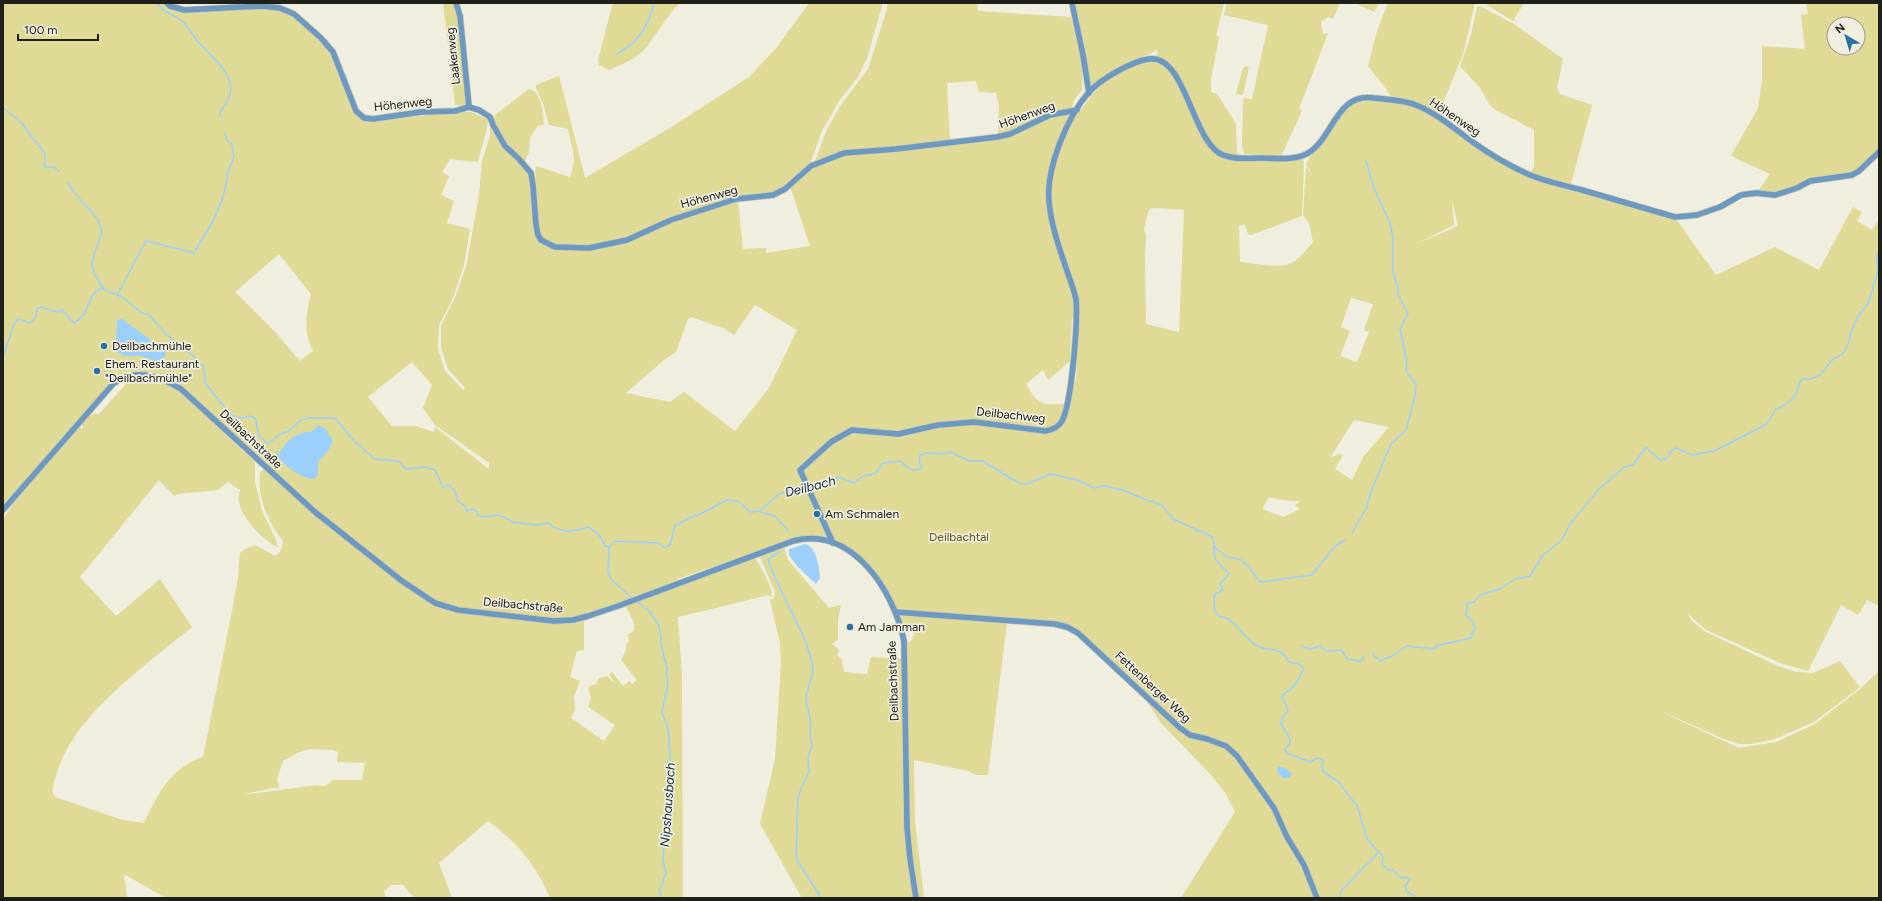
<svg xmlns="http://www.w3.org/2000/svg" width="1882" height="901" font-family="Figtree,sans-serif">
	<rect width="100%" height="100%" fill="#efeedf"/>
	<g fill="#dfda95" fill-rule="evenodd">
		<path d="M3 3H171L180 11 262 7 279 9 294 15 332 52 356 113 365 121 465 112H471L488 119C487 134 481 147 478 162L450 159 442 172 449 176 441 195 454 201 447 223 470 229 464 265 453 298 439 325 438 349 445 371 463 390 465 388 448 369 441 348V325L455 298 467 263 479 195 482 161 490 135V124L529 174 541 242C552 249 559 249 571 245 562 244 552 246 544 239 533 231 535 180 536 166L570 177C578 156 572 150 568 129L549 125 544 106 536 88V85L559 76 585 178 668 129 749 77 777 47 809 3H882V6L867 58 858 77 839 101 821 133 810 165 780 189 774 192 730 198 683 213 684 216 738 201 743 249 766 248V253L810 246 790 186 812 167 844 154 994 139 1055 115 1080 112C1096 86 1124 60 1157 62V50L1112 72 1089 86 1085 46 1075 3H1224L1216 35 1219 37 1211 79V92L1217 94 1236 124 1237 152 1240 161 1303 158 1304 165 1302 216 1251 235 1248 234 1245 225H1239L1240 262C1253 263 1283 270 1293 262 1301 257 1307 249 1313 242L1309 223 1303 216 1306 167 1315 178 1306 165C1308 156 1318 149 1323 140 1343 110 1349 96 1388 102 1401 104 1409 105 1421 109L1529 177 1676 219 1716 275 1775 247 1819 270 1853 207 1862 212 1857 221 1872 230 1879 219V606L1867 600 1858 615 1841 605 1808 671 1780 663 1713 633 1705 629 1688 614 1691 620 1704 631 1778 666 1796 672 1813 673 1840 661 1860 687 1814 722 1775 739 1751 744H1739L1724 739 1663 712 1642 697 1666 714 1739 748 1776 742 1815 724 1860 689 1879 671V898H1181L1235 812 1226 794 1212 776 1161 723 1135 684 1070 628 1007 622 988 775H976L968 771 914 760 915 822 924 898H918C905 814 908 729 906 644L912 640 915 630 914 625 909 632 905 633 899 617 901 614 921 612 896 608C886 592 877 576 865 561 849 541 819 533 795 539L677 579V581L663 587 573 618H550L458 608 438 601 416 588 313 507 256 454 250 450 169 378 158 374 139 371 120 376 3 507ZM1452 200 1458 226 1416 244 1454 225ZM1155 208 1184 210 1179 332 1146 324 1145 255 1146 236 1144 229 1149 209ZM279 254 311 294C306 315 303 330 313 351L300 361 277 334 235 292ZM1351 298 1373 304 1364 330 1369 332 1357 362 1340 356 1350 331 1341 327ZM755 305 797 330 769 388 735 431 684 392 670 402 626 393 664 360 676 352 688 319 691 317 723 328 734 335ZM1072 318 1078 320 1074 360 1077 361 1076 381 1072 382 1061 422 1054 426 1059 421 1064 404C1041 405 1037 404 1026 384L1043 370 1048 380 1070 361ZM412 362 432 385 423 408 435 425 489 463V469L435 427 434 432 416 426H392L368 397ZM1354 420 1389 427 1363 457 1352 480 1335 469 1343 455 1339 454 1330 458ZM1269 497 1281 500 1300 501 1295 506 1300 509 1284 517 1262 509Z"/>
		<path d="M443 3H455L459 16 466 99 465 106 455 105Z"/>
		<path d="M613 3H680C665 17 657 35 644 50 635 59 621 65 609 70L599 65 598 60Z"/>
		<path d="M887 3H977L978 11 1071 17 1083 67 1082 90 1075 99 1071 109 1044 115 1004 134 998 135 999 106 996 93 979 92 976 81 947 83 950 141 844 152 814 164 825 134 840 106 868 69 887 9Z"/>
		<path d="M1227 3H1340L1333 19 1328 17 1321 22 1323 34 1328 33 1299 109 1302 111 1281 156 1244 154 1242 144 1243 98 1252 99 1268 25 1224 15Z"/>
		<path d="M1357 3H1379L1374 12 1357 4Z"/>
		<path d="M1388 3H1475L1463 54 1438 115 1392 100C1387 87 1376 77 1368 66L1377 31Z"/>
		<path d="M1484 3H1524L1513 21Z"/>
		<path d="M1806 3H1879V150L1857 170 1826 177 1775 194 1758 191 1770 174 1731 156 1758 108 1762 80V46L1805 49 1801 15 1808 14ZM1834 24H1858V48H1834Z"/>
		<path d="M1480 6 1514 24 1563 59 1557 88 1560 94 1592 105 1571 184 1531 173 1534 166V130L1494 109 1489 104 1480 88 1460 66 1471 35 1477 7Z"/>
		<path d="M1247 66 1249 67 1243 95 1236 94 1243 68Z"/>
		<path d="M529 89C542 92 543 114 544 125L538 126 530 137 529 152 524 163 506 145 492 120 496 114Z"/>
		<path d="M133 376C150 376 165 381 179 391L255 462V482L262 511 276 540 278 548C262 538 243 521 239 502 238 499 239 493 240 490L228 482 218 490 178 494 174 496 159 480 80 577 116 616 160 579 192 627C146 665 71 717 56 776 54 783 50 791 55 797L123 820 144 823C158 794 170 768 203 757L232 611 238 578 240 553 245 549 255 545 275 556C281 553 282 548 283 541 268 522 257 498 260 473L264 469 314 513 401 582 435 606 458 612 554 623 574 622 584 619V650L577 651 570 677 580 681 574 696 575 710 571 718 604 741 615 725 588 707 591 699 588 687 596 684 599 678 607 676 613 682 614 681 609 675 612 672 623 686 630 681 632 684 637 680 621 660 626 650V644L629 641 628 634 634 631C636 623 629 612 624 605L754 557C760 564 772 587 772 596L770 597 769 595 678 617 682 677 683 898H550C537 865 517 842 488 821L439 863 452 898H414L403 885H391L384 891 386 898H166L124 874 127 898H3V520L18 496 78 427 81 429 83 428 82 423 88 417 95 413 98 415ZM311 749 333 750 338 752 337 762 365 763 362 780H333L325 786H320L318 785C307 786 248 795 244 794L279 787 277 779 283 761 299 752Z"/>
		<path d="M784 547 788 560 829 608 841 605 838 619V639L832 644 839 650 837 655 842 660 844 672 867 674 871 657 902 659 903 763 914 898H802L760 824 775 759 781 662 780 643 770 600 774 598 775 592 760 557 761 555Z"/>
	</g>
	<g fill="#9bd0fd">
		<path d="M122 319 166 351 163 363 141 356H125L116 352 117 320Z"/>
		<path d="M319 425 327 430 328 434 333 440 328 451 318 462V474L314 479C302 479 284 466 278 456 284 443 296 431 311 432Z"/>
		<path d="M805 544C817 547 819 568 820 578L816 584 798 567 789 555V549Z"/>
		<path d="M1278 766 1285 768 1291 773V776L1288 778H1283L1277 772Z"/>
	</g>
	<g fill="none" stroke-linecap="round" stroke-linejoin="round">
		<g stroke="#9bd0fd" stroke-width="1.5">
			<path d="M157 3C165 15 173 13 182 21 189 27 193 36 199 43 219 65 246 82 220 112L221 118"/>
			<path d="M617 54C639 41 648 28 654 3"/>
			<path d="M3 108 21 122 45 154 44 167H54L59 171"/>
			<path d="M68 183C73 190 77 197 83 203 89 209 97 216 100 224 106 239 88 254 93 270 95 276 100 283 104 289"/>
			<path d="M117 295 146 241 194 253 213 221 223 198 228 172 234 157 232 144 227 140 225 133"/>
			<path d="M3 357 14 324 18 319 30 323 35 318 37 309 41 307 57 312 62 310 74 323C90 315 86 296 101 288L122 297 142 313 149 315 166 334 197 359 204 367 205 383 231 415 241 418 251 416 256 419 258 435 268 444 280 434 289 431 301 420 309 418H335L354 441 375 459 398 461 406 469 424 467 435 470 443 487 449 485 455 491 458 501 465 506 467 511 475 509 478 515 482 517 499 515 513 522 537 525 548 523C561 534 573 532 588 527 597 532 601 536 605 546L609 547 616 541 658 543 665 548 670 545 675 526 689 518 700 514 727 500 738 501 750 512 760 511 779 494 806 486"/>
			<path d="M276 451 278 456"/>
			<path d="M809 486 830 482 838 477 854 483 863 476 875 474 883 463 900 461C908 468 912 473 922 468L919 462 920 455 927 453 940 454 951 452 969 461H983L1010 478 1022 484 1030 483 1050 474 1077 480 1094 488 1104 486 1123 490 1144 499 1162 505 1173 519 1213 537 1215 559 1229 574 1220 584 1223 590 1215 594C1214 599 1213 606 1216 612 1218 619 1223 616 1228 619 1237 624 1246 641 1258 646 1273 654 1279 644 1289 662L1300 664 1303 668C1300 681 1293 689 1282 695 1282 700 1287 703 1288 711L1282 718 1281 724 1290 739V743L1285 749 1287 753 1310 762 1317 758 1323 760 1322 768 1325 773 1339 782 1348 795 1357 805 1367 839 1383 857 1382 865 1389 870H1393L1401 878 1406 877 1410 879 1405 886 1407 892 1414 895 1415 898"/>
			<path d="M761 512 776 517 788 531"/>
			<path d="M1352 533 1367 507 1370 494 1391 444 1406 430 1415 396 1416 384 1406 371 1407 362 1400 329 1408 313 1398 295V289L1393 272V237L1390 223 1374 188 1366 161"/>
			<path d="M1214 546 1225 556 1241 560 1249 567 1260 582 1312 575 1335 546 1345 540"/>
			<path d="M609 547 608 573 612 580 632 598"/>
			<path d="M780 552 768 559C779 595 803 624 812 663 815 676 807 686 806 699 806 706 810 713 810 720 811 730 809 737 812 747L808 756 809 772 798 796 796 858 821 898"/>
			<path d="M636 601 649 611 659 625 662 648 667 669 666 673 668 683 662 712 668 729 670 753 669 811 665 831 663 860 666 873 660 889 661 898"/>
			<path d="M1301 646 1311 649 1320 646 1326 651 1342 650 1347 659 1361 661 1364 656"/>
			<path d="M1373 654 1380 661 1392 656 1407 646 1434 649 1436 646C1449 642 1459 642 1472 637V632L1475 630 1473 622 1466 615 1468 603 1474 602 1480 595 1500 589 1515 579 1530 576 1543 555 1561 541 1571 523 1598 490 1624 467 1633 465 1646 447 1660 460 1667 459 1671 451 1676 448 1692 455 1714 451 1767 424 1775 410C1782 407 1793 401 1796 394 1799 388 1797 384 1802 379H1812L1820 375 1833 359 1843 354 1849 342 1852 329 1859 315 1868 304 1878 271 1877 257 1879 251"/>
			<path d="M1339 898 1341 891 1379 852"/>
		</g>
		<defs>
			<g id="minor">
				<path d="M167 3 170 6 184 10 262 6 280 8 294 14 321 38 333 52 356 111 364 118 373 119 421 112 455 111 469 107 479 110 490 117 493 125 505 146 518 158 531 173 533 186 536 225 538 235 541 240 555 247 589 248 627 240 671 220 736 199 773 195 785 189 811 166 844 153 896 149 997 137 1010 134 1050 115 1077 110"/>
				<path d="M456 3 460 16 469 107"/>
				<path d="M1072 3 1083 55 1089 93"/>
				<path d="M3 510 113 384C135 367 159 376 181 389L315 512 402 581 435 603 458 610 554 621 573 620 588 616 618 606 793 541C852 525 894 591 904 641L907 827 910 859 916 898"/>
				<path d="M833 543 800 470 831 442 852 430 898 434 938 425 974 422 1045 431C1052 430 1058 428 1062 421 1072 402 1078 321 1076 299 1074 291 1071 282 1068 274 1060 250 1051 226 1049 201 1046 168 1067 117 1089 92 1101 79 1132 61 1149 59 1186 54 1192 143 1223 155 1235 160 1249 158 1261 158 1274 158 1296 161 1308 153 1333 139 1336 92 1374 98 1386 99 1406 101 1416 105 1438 114 1456 130 1474 143 1491 155 1512 167 1530 175 1546 182 1565 185 1582 190 1613 199 1644 208 1675 217L1697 215 1720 207 1741 195 1756 193 1775 195 1797 188 1810 181 1852 175 1859 171 1879 152"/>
				<path d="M895 612 1055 624 1067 627 1078 633 1180 728 1190 735 1207 739 1226 746 1237 756 1274 808 1287 837 1304 865 1317 898"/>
			</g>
		</defs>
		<use href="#minor" stroke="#cac9bc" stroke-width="7"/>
		<use href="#minor" stroke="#6d99bf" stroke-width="5.5"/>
	</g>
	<g fill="#2970a4" stroke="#efeedf" stroke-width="1.5">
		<circle cx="104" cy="346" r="4"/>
		<circle cx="97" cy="371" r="4"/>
		<circle cx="817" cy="514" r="4"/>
		<circle cx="850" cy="627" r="4"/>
	</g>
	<g text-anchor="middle" stroke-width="3.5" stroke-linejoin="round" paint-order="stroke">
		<g font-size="12" fill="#20201a" stroke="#efeedf">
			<text transform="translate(453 56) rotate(-96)" y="4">Laakerweg</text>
			<text transform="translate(403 104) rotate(-6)" y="4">Höhenweg</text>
			<text transform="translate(1027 115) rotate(-20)" y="4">Höhenweg</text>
			<text transform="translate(1455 117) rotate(34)" y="4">Höhenweg</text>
			<text transform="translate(709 197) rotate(-15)" y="4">Höhenweg</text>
			<text transform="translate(1011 415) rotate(6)" y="4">Deilbachweg</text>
			<text transform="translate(251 439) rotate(43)" y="4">Deilbachstraße</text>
			<text transform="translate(523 605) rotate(5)" y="4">Deilbachstraße</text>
			<text transform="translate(893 681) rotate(-92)" y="4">Deilbachstraße</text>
			<text transform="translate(1153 687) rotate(43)" y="4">Fettenberger Weg</text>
		</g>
		<g font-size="12" fill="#20201a" stroke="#efeedf" text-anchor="start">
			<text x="112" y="350">Deilbachmühle</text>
			<text x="105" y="368">Ehem. Restaurant<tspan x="105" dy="14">"Deilbachmühle"</tspan></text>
			<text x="825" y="518">Am Schmalen</text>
			<text x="858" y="631">Am Jamman</text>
		</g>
		<g font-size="12" fill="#5e581b" stroke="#efeedf">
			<text x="959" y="541">Deilbachtal</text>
		</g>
		<g font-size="13" font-style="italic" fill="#122f45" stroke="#efeedf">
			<text transform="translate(810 486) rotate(-14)" y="5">Deilbach</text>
			<text transform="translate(667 805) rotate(-86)" y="5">Nipshausbach</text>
		</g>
	</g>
	<rect width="1882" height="901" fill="none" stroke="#20201a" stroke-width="8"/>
	<g transform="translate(1846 36) rotate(322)"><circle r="19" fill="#efeedf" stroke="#9c9c90"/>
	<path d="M0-3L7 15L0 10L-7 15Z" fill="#2970a4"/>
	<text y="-6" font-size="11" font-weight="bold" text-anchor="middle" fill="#20201a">N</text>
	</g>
	<path d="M18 34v6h80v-6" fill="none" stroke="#20201a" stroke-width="2"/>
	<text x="24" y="34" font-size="12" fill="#20201a" stroke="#efeedf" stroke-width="3" paint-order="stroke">100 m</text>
</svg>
